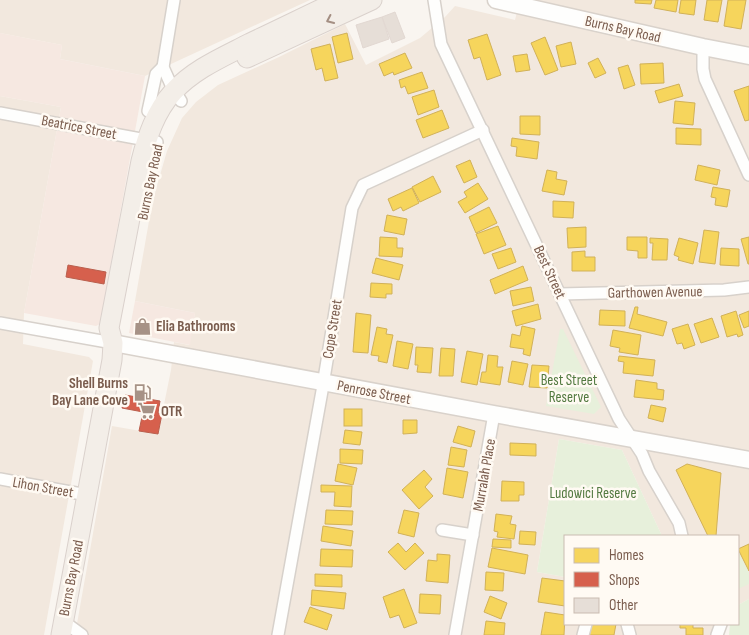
<svg xmlns="http://www.w3.org/2000/svg" width="749" height="635" font-family="'Sofia Sans Condensed',sans-serif">
	<rect width="100%" height="100%" fill="#f9f5f0"/>
	<g fill="#f2e8de">
		<path d="M0 0H310L145 76 60 59 62 45 0 33Z"/>
		<path d="M520 0H749V599L738 605V536H662L622 450 559 439 537 572 565 577V624H714L723 635H75L112 426 158 434 171 370 174 342 189 345 195 313 135 301 149 221 156 189 167 151 182 118 196 102 218 85 279 57 345 24 366 65 420 38 445 17 455 6 515 20Z"/>
		<path d="M0 96 61 107 24 313 23 344 89 357 93 361 44 635H0Z"/>
	</g>
	<g fill="#f6e8e1">
		<path d="M0 33 62 45 60 59 145 76 100 324 96 326 24 313 61 107 0 96Z"/>
		<path d="M135 301 195 313 190 345 129 333Z"/>
	</g>
	<g fill="#e7f0db">
		<path d="M560 329H563L601 407 594 414 546 406Z"/>
		<path d="M559 439 622 450 662 536H565V577L537 572Z"/>
		<path d="M738 550 749 573V584L738 589Z"/>
		<path d="M749 599V635H729L730 624H738V605Z"/>
	</g>
	<g fill="#f6d55c" stroke="#d1b158">
		<path d="M635 0H652L651 4 635 3Z"/>
		<path d="M656 0H678L676 12 654 8Z"/>
		<path d="M681 0H696L694 15 679 13Z"/>
		<path d="M707 0H722L718 22 704 20Z"/>
		<path d="M728 0H746L741 29 724 26Z"/>
		<path d="M347 33 353 59 338 63 332 37Z"/>
		<path d="M487 34 501 75 487 80 480 57 474 59 468 40Z"/>
		<path d="M545 37 558 70 545 75 531 43Z"/>
		<path d="M571 42 576 64 561 67 556 46Z"/>
		<path d="M330 44 338 78 325 81 322 68 316 70 311 49Z"/>
		<path d="M405 53 412 68 394 75 393 72 384 76 379 64Z"/>
		<path d="M527 54 530 70 516 72 513 56Z"/>
		<path d="M598 58 606 73 595 78 588 63Z"/>
		<path d="M663 63 664 83 641 84 640 64Z"/>
		<path d="M628 65 635 85 624 89 618 68Z"/>
		<path d="M422 72 428 88 408 94 405 86 401 88 399 80Z"/>
		<path d="M679 84 683 96 659 103 655 91Z"/>
		<path d="M749 86V120L745 121 734 91Z"/>
		<path d="M434 90 439 107 418 115 412 97Z"/>
		<path d="M675 101 695 103 693 125 673 123Z"/>
		<path d="M442 110 449 128 423 138 416 120Z"/>
		<path d="M520 116H540V135L520 134Z"/>
		<path d="M676 128 701 129V145L676 144Z"/>
		<path d="M512 138 539 142 537 159 516 156 517 147 511 146Z"/>
		<path d="M470 160 477 177 464 183 456 166Z"/>
		<path d="M698 165 720 170 717 185 695 180Z"/>
		<path d="M547 170 557 172 556 179 567 181 564 195 542 191Z"/>
		<path d="M433 176 441 192 420 202 412 187Z"/>
		<path d="M478 183 488 199 465 213 458 202 467 197 464 192Z"/>
		<path d="M713 187 730 190 727 207 715 205 716 198 711 197Z"/>
		<path d="M412 188 419 203 403 211 401 207 393 211 388 199Z"/>
		<path d="M553 201 574 202 573 218 553 217Z"/>
		<path d="M489 207 497 223 476 233 469 217Z"/>
		<path d="M387 215 407 219 404 235 384 231Z"/>
		<path d="M498 226 506 245 484 254 476 234Z"/>
		<path d="M586 227V247L568 248 567 228Z"/>
		<path d="M704 230 719 232 715 264 699 262Z"/>
		<path d="M380 237 397 238V248H403L402 257 379 256Z"/>
		<path d="M627 237H647V258H638V251L627 250Z"/>
		<path d="M749 237V264H748L741 239Z"/>
		<path d="M650 238 668 239 667 260H652L653 243H650Z"/>
		<path d="M679 238 698 243 693 264 678 260 679 257 674 255Z"/>
		<path d="M511 248 516 262 498 269 492 254Z"/>
		<path d="M721 248 739 249V266L720 265Z"/>
		<path d="M585 251V257H595V271H572V252Z"/>
		<path d="M376 258 403 265 399 280 372 273Z"/>
		<path d="M523 266 528 280 495 294 490 280Z"/>
		<path d="M371 283 392 284V294H386V298L370 297Z"/>
		<path d="M531 287 534 301 513 306 510 291Z"/>
		<path d="M538 304 541 319 516 326 512 311Z"/>
		<path d="M635 307H638L637 314 667 322 663 336 629 328Z"/>
		<path d="M600 310 625 311V326L599 325Z"/>
		<path d="M736 311 743 335 738 337 737 334 727 337 721 316Z"/>
		<path d="M749 311V326L744 328 739 315Z"/>
		<path d="M356 313 371 315 368 353 353 352Z"/>
		<path d="M712 318 719 337 701 343 694 324Z"/>
		<path d="M688 324 695 345 684 349 682 343 677 344 672 329Z"/>
		<path d="M522 326 535 329 530 356 523 354 524 349 510 347 512 334 520 336Z"/>
		<path d="M377 327 387 329 386 334 393 335 387 363 378 361 379 356 371 355Z"/>
		<path d="M613 330 641 335 638 355 619 352 620 348 610 346Z"/>
		<path d="M397 341 413 344 408 369 393 366Z"/>
		<path d="M416 347 433 348 431 373 417 372 418 365H415Z"/>
		<path d="M441 348 455 349 453 376H439Z"/>
		<path d="M467 351 483 354 477 385 461 382Z"/>
		<path d="M488 355 498 356 497 367H503L500 385 480 382 482 372H486Z"/>
		<path d="M619 356 655 360 653 376 623 373 624 362 618 361Z"/>
		<path d="M512 361 528 364 523 385 508 382Z"/>
		<path d="M532 365 549 366 547 388 529 387Z"/>
		<path d="M636 380 657 383V389L664 390 663 400 634 397Z"/>
		<path d="M651 405 666 408 663 422 648 418Z"/>
		<rect x="344" y="409" width="18" height="17"/>
		<path d="M403 420H417V433L403 434Z"/>
		<path d="M458 426 475 431 471 447 453 442Z"/>
		<path d="M345 430 362 432 360 445 343 443Z"/>
		<path d="M510 443 536 444V456L510 455Z"/>
		<path d="M451 447 467 450 464 467 448 465Z"/>
		<path d="M340 449 363 450 362 464 340 463Z"/>
		<path d="M338 464 357 468 353 485 335 481Z"/>
		<path d="M687 464 721 473 716 536H708L676 470Z"/>
		<path d="M447 468 468 472 463 498 443 494Z"/>
		<path d="M424 470 432 479 425 487 433 496 419 509 402 490Z"/>
		<path d="M502 481 524 482V495H519V501H501Z"/>
		<path d="M321 485 352 486 351 507 334 506 335 492H321Z"/>
		<path d="M326 510 353 511 352 525 325 524Z"/>
		<path d="M404 510 419 513 414 537 398 533Z"/>
		<path d="M496 514 512 516 510 524 516 525 514 539 497 537 498 532 494 531Z"/>
		<path d="M323 526 353 531 351 546 321 541Z"/>
		<path d="M520 531 536 532 535 545 519 544Z"/>
		<path d="M493 539 511 540V548L492 547Z"/>
		<path d="M398 543 406 552 415 543 424 553 405 570 388 552Z"/>
		<path d="M749 544V571L738 549Z"/>
		<path d="M492 548 528 555 525 574 488 567Z"/>
		<path d="M321 549 353 550 352 567 320 566Z"/>
		<path d="M437 554 450 555 448 583 426 581 428 560 437 561Z"/>
		<path d="M486 572 504 573 503 591 485 590Z"/>
		<path d="M315 574 342 575V587L315 586Z"/>
		<path d="M542 578 565 581V606L538 602Z"/>
		<path d="M404 589 417 623 404 628 399 615 390 618 383 597Z"/>
		<path d="M312 590 346 593 344 609 311 605Z"/>
		<path d="M420 594 441 595 440 614 419 613Z"/>
		<path d="M490 596 507 603 501 619 484 612Z"/>
		<path d="M310 607 332 615 327 630 304 622Z"/>
		<path d="M545 612 565 615 564 635H541Z"/>
		<path d="M486 621 505 623 504 635H484Z"/>
		<path d="M591 624H616L614 635H589Z"/>
		<path d="M680 624H693V628H703V635H686V628H680Z"/>
	</g>
	<g fill="#d6604d" stroke="#ba5f4d">
		<path d="M68 265 106 272 104 284 66 277Z"/>
		<path d="M125 395 160 401 158 413 162 414 158 434 139 431 143 412 122 408Z"/>
	</g>
	<g fill="#e6ded7" stroke="#e2d8d2">
		<path d="M395 12 405 38 392 43 382 17Z"/>
		<path d="M382 17 389 39 363 48 356 25Z"/>
	</g>
	<g fill="none" stroke-linecap="round" stroke-linejoin="round">
		<defs>
			<g id="street">
				<path d="M174 0 163 67 172 87 181 101"/>
				<path d="M434 0 441 44 619 419 642 454 649 471 679 523 682 536"/>
				<path d="M703 47V69L705 79 749 175"/>
				<path d="M148 111 156 74 163 67"/>
				<path d="M0 113 157 142"/>
				<path d="M560 294 724 290 749 287"/>
				<path d="M0 323 113 343"/>
				<path d="M0 479 87 495"/>
				<path d="M442 530 473 535"/>
				<path d="M63 621 82 635"/>
				<path d="M627 624 630 635"/>
				<path d="M278 635 322 391 352 208 363 185 483 130"/>
				<path d="M455 635 494 414"/>
				<path d="M583 635 586 624"/>
				<path d="M717 635 721 624"/>
			</g>
			<g id="secondary">
				<path d="M496 0 703 47 749 56"/>
				<path d="M113 343 494 414 749 460"/>
			</g>
			<g id="primary">
				<path d="M247 58 372 0"/>
				<path d="M61 635 112 360 113 343 109 328 141 161C147 137 155 112 173 92 194 69 223 57 250 43 280 29 310 14 340 0"/>
			</g>
		</defs>
		<use href="#street" stroke="#d7d1cb" stroke-width="14"/>
		<use href="#secondary" stroke="#d9d2cb" stroke-width="19"/>
		<use href="#primary" stroke="#dad1cc" stroke-width="21"/>
		<use href="#street" stroke="#fefefd" stroke-width="11"/>
		<use href="#secondary" stroke="#fefefd" stroke-width="16"/>
		<use href="#primary" stroke="#f3eee8" stroke-width="19"/>
	</g>
	<defs><path id="oneway-chevron" d="M-2-3.5L2.5 0L-2 3.5" fill="none" stroke-width="1.6" stroke-linecap="round" stroke-linejoin="round" transform="scale(1.25)"/></defs>
	<use stroke="#a48f83" href="#oneway-chevron" transform="translate(330 20) rotate(155)"/>
	<defs>
		<symbol id="shop-bare" viewBox="-9 -9 18 18"><path d="M-5-2.5h2.3a2.7 3.5 0 0 1 5.4 0H5L5.5 6h-11ZM-1.5-2.5h3a1.5 2.3 0 0 0-3 0Z" fill="#a69286" stroke="#fffaf3" stroke-width="2.5" paint-order="stroke"/></symbol>
		<symbol id="fuel-bare" viewBox="-9 -9 18 18"><path d="M-5.5-6h7V0h2V4h1.3V-2.5L3-4.5l.8-.8L6-3V5H2.5V1h-1V6h-7ZM-4.2-4.7v3.2H.2V-4.7Z" fill="#a69286" stroke="#fffaf3" stroke-width="2.5" paint-order="stroke"/></symbol>
		<symbol id="supermarket-bare" viewBox="-9 -9 18 18"><path d="M-6-5.5h2.5l.6 2H6L4.5 2H-2.5L-4.4-4H-6ZM-1.5 3.2a1.3 1.3 0 1 0 .1 0ZM3 3.2a1.3 1.3 0 1 0 .1 0Z" fill="#a69286" stroke="#fffaf3" stroke-width="2.5" paint-order="stroke"/></symbol>
	</defs>
	<g fill-rule="evenodd">
		<use href="#shop-bare" x="130" y="314" width="25" height="25"/>
		<use href="#fuel-bare" x="130" y="380" width="25" height="25"/>
		<use href="#supermarket-bare" x="134" y="398" width="25" height="25"/>
	</g>
	<g text-anchor="middle" stroke-width="5" stroke-linejoin="round" paint-order="stroke">
		<g font-size="15" fill="#7a5c4d" stroke="#fffaf3">
			<text transform="translate(623 29) rotate(13)" y="5">Burns Bay Road</text>
			<text transform="translate(79 127) rotate(11)" y="5">Beatrice Street</text>
			<text transform="translate(150 182) rotate(-78)" y="5">Burns Bay Road</text>
			<text transform="translate(550 272) rotate(65)" y="5">Best Street</text>
			<text transform="translate(655 292) rotate(-1)" y="5">Garthowen Avenue</text>
			<text transform="translate(332 329) rotate(-81)" y="5">Cope Street</text>
			<text transform="translate(374 392) rotate(11)" y="5">Penrose Street</text>
			<text transform="translate(484 475) rotate(-80)" y="5">Murralah Place</text>
			<text transform="translate(43 487) rotate(10)" y="5">Lihon Street</text>
			<text transform="translate(71 578) rotate(-79)" y="5">Burns Bay Road</text>
		</g>
		<g font-size="15" font-weight="bold" fill="#7a5c4d" stroke="#fffaf3" text-anchor="start">
			<text x="156" y="331">Elia Bathrooms</text>
			<text x="128" y="388" text-anchor="end">Shell Burns<tspan x="128" dy="17">Bay Lane Cove</tspan></text>
			<text x="161" y="416">OTR</text>
		</g>
		<g font-size="15" fill="#537a41" stroke="#fffaf3">
			<text x="569" y="385">Best Street<tspan x="569" dy="17">Reserve</tspan></text>
			<text x="593" y="498">Ludowici Reserve</text>
		</g>
	</g>
	<rect x="564" y="535" width="175" height="90" fill="#fffaf3" stroke="#cabbb1"/>
	<rect x="574" y="548" width="25" height="15" fill="#f6d55c" stroke="#cabbb1"/>
	<text x="609" y="560" font-size="15" fill="#7a5c4d">Homes</text>
	<rect x="574" y="572" width="25" height="15" fill="#d6604d" stroke="#cabbb1"/>
	<text x="609" y="585" font-size="15" fill="#7a5c4d">Shops</text>
	<rect x="574" y="598" width="25" height="15" fill="#e6ded7" stroke="#cabbb1"/>
	<text x="609" y="610" font-size="15" fill="#7a5c4d">Other</text>
</svg>
